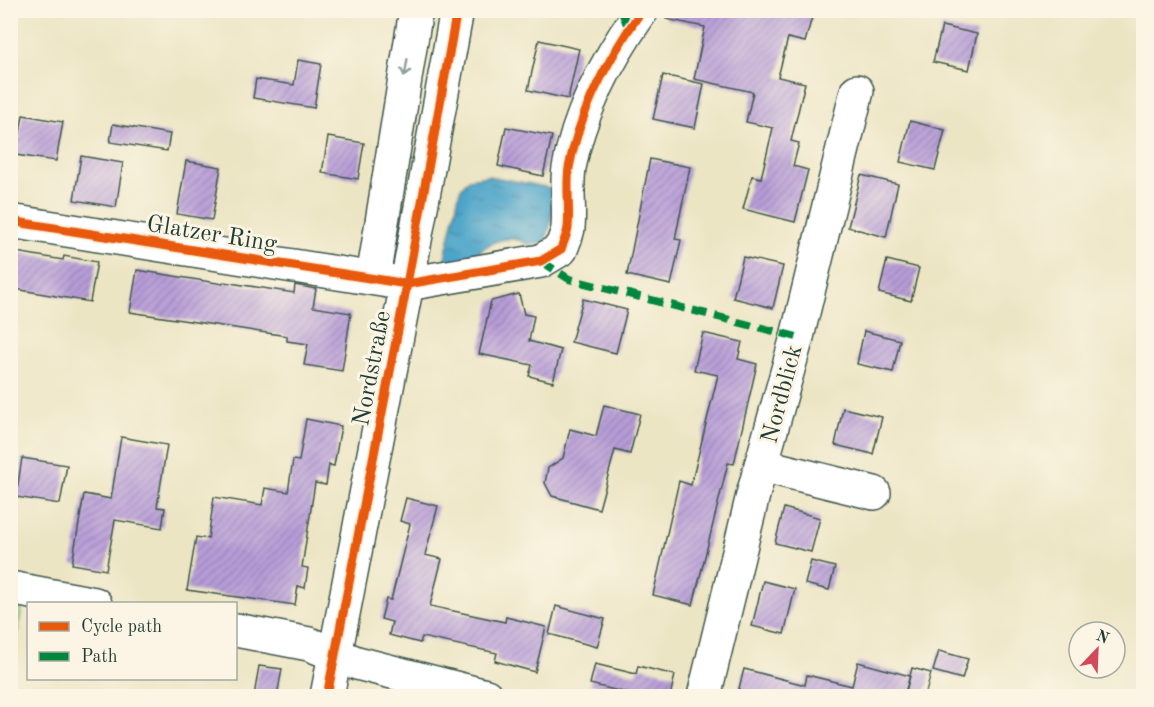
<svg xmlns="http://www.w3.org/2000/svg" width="1154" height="707" font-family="'Old Standard TT',serif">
	<defs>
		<pattern id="park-tufts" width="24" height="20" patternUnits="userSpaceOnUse" patternTransform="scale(1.5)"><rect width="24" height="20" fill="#92d086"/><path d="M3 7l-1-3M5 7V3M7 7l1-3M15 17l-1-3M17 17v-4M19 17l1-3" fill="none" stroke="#77aa6e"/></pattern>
		<pattern id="water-ripples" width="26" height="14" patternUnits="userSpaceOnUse" patternTransform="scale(1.5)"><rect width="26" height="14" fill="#4ca4c9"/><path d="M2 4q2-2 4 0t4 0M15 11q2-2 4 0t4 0" fill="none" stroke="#3f87a4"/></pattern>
		<pattern id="building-hatch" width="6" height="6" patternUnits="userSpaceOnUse" patternTransform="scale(1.5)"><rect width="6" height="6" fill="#b79dd8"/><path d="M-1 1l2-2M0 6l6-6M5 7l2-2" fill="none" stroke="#9481b0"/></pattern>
	</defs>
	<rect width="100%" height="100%" fill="#fcf5e5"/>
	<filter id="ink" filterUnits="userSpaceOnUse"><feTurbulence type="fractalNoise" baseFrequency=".0167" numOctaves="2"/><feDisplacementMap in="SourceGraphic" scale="12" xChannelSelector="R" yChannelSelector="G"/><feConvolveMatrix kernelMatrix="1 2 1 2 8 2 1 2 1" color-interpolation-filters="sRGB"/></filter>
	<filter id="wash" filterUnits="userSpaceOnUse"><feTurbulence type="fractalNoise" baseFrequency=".008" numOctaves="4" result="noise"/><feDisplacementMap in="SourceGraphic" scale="24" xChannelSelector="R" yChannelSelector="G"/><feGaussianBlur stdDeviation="1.35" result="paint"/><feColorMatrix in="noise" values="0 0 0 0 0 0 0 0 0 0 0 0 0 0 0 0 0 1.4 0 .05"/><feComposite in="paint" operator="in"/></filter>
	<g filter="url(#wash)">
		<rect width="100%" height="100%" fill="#ece5c4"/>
		<path fill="url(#park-tufts)" stroke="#58865d" stroke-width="1.5" d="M11 601 23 603 11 672Z"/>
		<path fill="url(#water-ripples)" stroke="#36707e" stroke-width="1.5" d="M488 176 545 187 554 191C553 209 552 226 544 243L529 245C509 231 483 243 471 262L447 264 445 258 460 190 469 179Z"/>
		<g id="blocks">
			<g fill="url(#building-hatch)">
				<path d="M667 10H814L805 42 788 38 778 77 805 83 791 141 799 143 793 166 808 170 795 222 743 209 752 176 761 178 773 128 746 122 753 92 694 79 705 27 666 19Z"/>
				<path d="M942 26 977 34 969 70 933 62Z"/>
				<path d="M539 40 579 49 568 99 528 90Z"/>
				<path d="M298 60 321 64 314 108 253 98 256 79 294 85Z"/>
				<path d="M663 75 704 84 695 128 653 119Z"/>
				<path d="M23 115 63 122 56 161 16 155Z"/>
				<path d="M910 121 945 130 935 170 900 162Z"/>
				<path d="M113 124 170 134 167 151 110 142Z"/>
				<path d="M506 127 552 136 543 176 498 166Z"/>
				<path d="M328 137 364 143 358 179 322 173Z"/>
				<path d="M81 156 123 163 116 207 74 200Z"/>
				<path d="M650 159 690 167 675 239 681 240 671 285 627 275Z"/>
				<path d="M186 161 221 167 212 220 177 214Z"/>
				<path d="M861 175 898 184 886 237 848 227Z"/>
				<path d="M10 251 63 260 64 256 97 262 90 302 10 288Z"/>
				<path d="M743 257 783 266 773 308 733 298Z"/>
				<path d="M887 260 919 268 911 301 879 293Z"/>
				<path d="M137 270 223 284 224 282 294 293 295 285 316 289 313 307 351 313 342 371 304 365 308 344 287 341V336L130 312Z"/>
				<path d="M519 294 524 314 534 316 529 341 561 350 553 382 529 376 532 365 479 354 491 301Z"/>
				<path d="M583 299 627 310 616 353 571 342Z"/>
				<path d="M864 331 900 340 893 372 857 364Z"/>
				<path d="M703 333 742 342 738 359 757 364 734 464 728 463 693 605 653 595 679 481 691 485 718 375 694 370Z"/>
				<path d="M604 405 640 414 630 454 615 450 599 509 552 496 545 483 548 468 563 458 570 429 596 436Z"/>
				<path d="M843 408 882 417 873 454 835 445Z"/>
				<path d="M306 419 341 426 334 466 329 465 326 485 315 483 302 567 308 568 305 588 298 586 295 605 187 590 196 537 208 539 214 497 262 505 265 488 288 492 293 460 299 461Z"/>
				<path d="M121 437 167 445 157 507 165 508 162 528 115 520 106 570 72 564 84 494 111 499Z"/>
				<path d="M22 458 67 465 60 504 16 497Z"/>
				<path d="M406 498 438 506 425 555 442 559 430 606 505 622 506 617 546 627 535 672 495 661 497 653 422 637 420 643 389 635 392 622 381 619 386 599 391 600 410 524 400 521Z"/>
				<path d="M784 508 820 518 811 552 775 543Z"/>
				<path d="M811 561 835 567 829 590 805 584Z"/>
				<path d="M763 581 795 589 784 634 752 626Z"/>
				<path d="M556 606 605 619 597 647 549 634Z"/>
				<path d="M939 651 968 659 962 679 933 671Z"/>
				<path d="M858 662 910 676 904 696H737L744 669 805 685 807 675 852 686Z"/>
				<path d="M595 664 636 674 638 666 675 675 670 696H630L631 694 590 684Z"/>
				<path d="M259 666 282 669 277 696H254Z"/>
				<path d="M912 668 931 673 925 696 906 691Z"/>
			</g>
		</g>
	</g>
	<g filter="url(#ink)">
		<use href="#blocks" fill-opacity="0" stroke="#3e564a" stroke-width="1.5"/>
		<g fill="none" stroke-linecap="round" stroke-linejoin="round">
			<defs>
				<g id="minor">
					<path d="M10 221 407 284 541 261 561 249C563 243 567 235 568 228 570 208 566 188 569 168 579 111 609 57 642 10"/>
					<path d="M373 278 416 10"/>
					<path d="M761 465 874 493"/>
					<path d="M10 588 95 604"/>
					<path d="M236 630 309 644 357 663 486 696"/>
					<path d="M327 696 407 284 457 10"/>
					<path d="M704 696 754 491 797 337 857 91"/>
				</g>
			</defs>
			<use href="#minor" stroke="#3e564a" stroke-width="36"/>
			<use href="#minor" stroke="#fff" stroke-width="33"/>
			<g stroke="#00873e" stroke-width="8" stroke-dasharray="15 8" stroke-linecap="butt">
				<path d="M621 10 629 29"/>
				<path d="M541 261 569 279 797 337"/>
			</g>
			<defs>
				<g id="cycleway">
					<path d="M10 221 407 284 541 261 561 249C563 243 567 235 568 228 570 208 566 188 569 168 579 111 609 57 642 10"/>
					<path d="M327 696 407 284 457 10"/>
				</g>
			</defs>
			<use href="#cycleway" stroke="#fcf5e5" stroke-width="13"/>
			<use href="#cycleway" stroke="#e8590c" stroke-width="9"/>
		</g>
		<defs><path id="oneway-shaft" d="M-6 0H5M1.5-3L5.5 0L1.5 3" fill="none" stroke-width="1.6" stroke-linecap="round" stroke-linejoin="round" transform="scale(1.5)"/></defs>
		<use stroke="#8f9e9a" href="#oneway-shaft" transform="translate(406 68) rotate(99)"/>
	</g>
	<g text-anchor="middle" stroke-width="6" stroke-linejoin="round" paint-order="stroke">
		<g font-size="24" fill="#1f3d34" stroke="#fcf5e5">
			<text transform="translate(212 233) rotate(9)" y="8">Glatzer Ring</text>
			<text transform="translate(371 368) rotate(-79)" y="8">Nordstraße</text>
			<text transform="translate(781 394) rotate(-75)" y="8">Nordblick</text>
		</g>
	</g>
	<rect width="1154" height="707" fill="none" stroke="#fcf5e5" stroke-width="36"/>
	<rect x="27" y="602" width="210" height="78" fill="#fcf5e5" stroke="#a4ab9e" stroke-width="1.5"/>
	<rect x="39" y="622" width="30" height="9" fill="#e8590c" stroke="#a4ab9e" stroke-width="1.5"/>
	<text x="81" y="632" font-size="18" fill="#1f3d34">Cycle path</text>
	<rect x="39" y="652" width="30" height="9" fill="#00873e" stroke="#a4ab9e" stroke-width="1.5"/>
	<text x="81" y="662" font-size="18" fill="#1f3d34">Path</text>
	<g transform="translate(1097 650) rotate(23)"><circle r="28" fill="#fcf5e5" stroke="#a4ab9e" stroke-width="1.5"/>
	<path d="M0-4.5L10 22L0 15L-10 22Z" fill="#d1495b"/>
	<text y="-9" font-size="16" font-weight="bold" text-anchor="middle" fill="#1f3d34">N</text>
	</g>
</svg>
